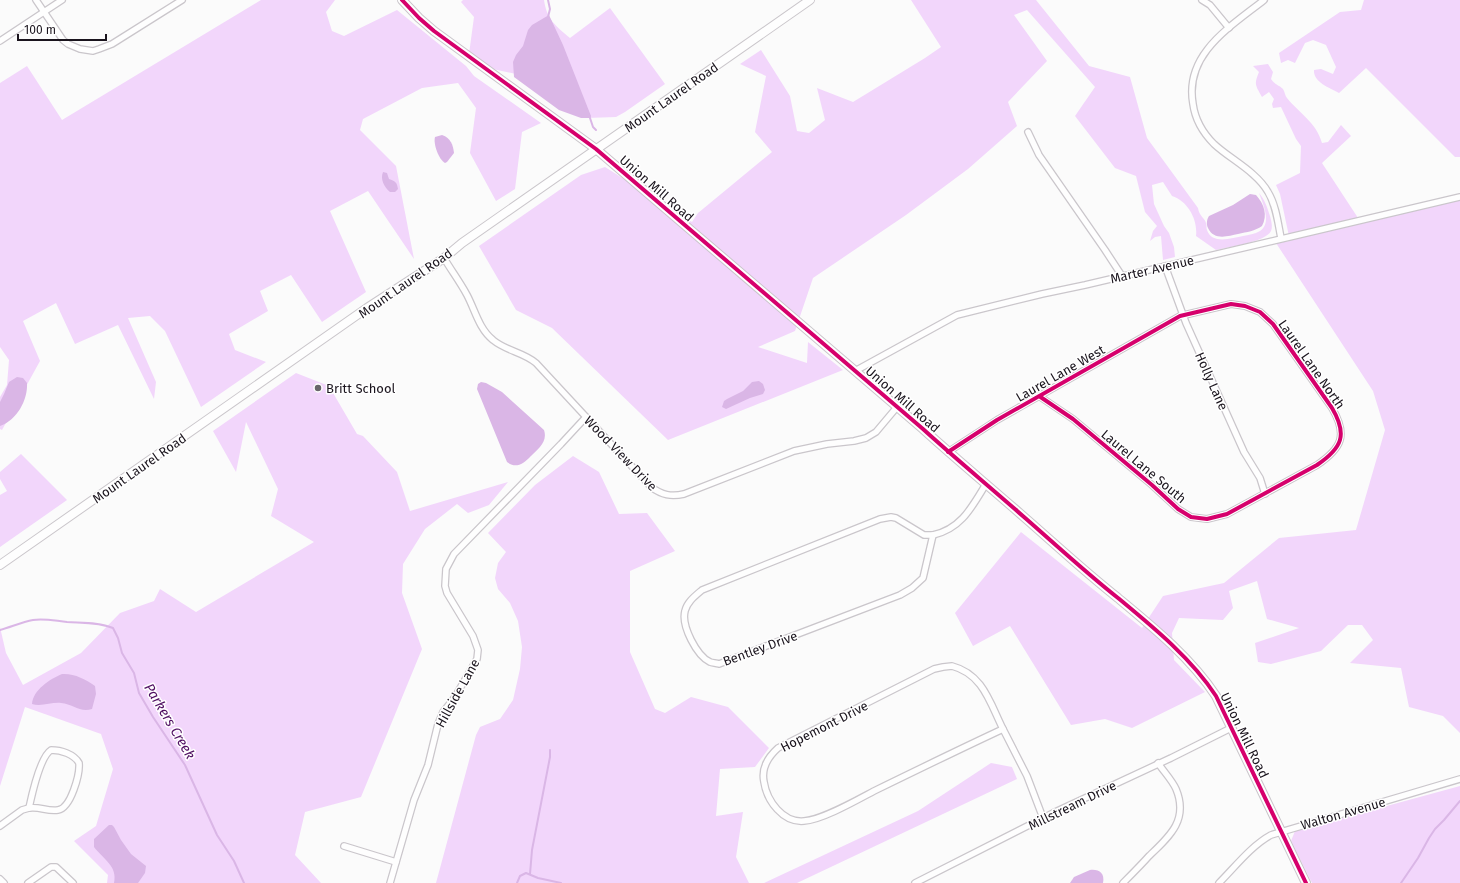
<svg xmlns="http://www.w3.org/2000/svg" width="1460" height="883" font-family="'Fira Sans',sans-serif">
	<rect width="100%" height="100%" fill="#fbfbfb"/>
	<g fill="#f2d6fb">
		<path d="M261 0H335L326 12 332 31 344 36 397 10 466 66 474 76 541 123 522 132 515 189 496 201 470 153 476 108 458 83 422 88 363 119 360 130 396 166 414 259 368 191 330 211 366 292 322 322 291 275 260 291 268 311 229 334 235 350 266 362 201 407 165 331 150 316 128 318 156 382 154 399 118 325 75 344 56 303 23 321 40 361 2 430 0 429V397L7 385 9 360 0 347V83L27 66 62 120Z"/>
		<path d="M463 0H544C547 20 555 25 570 38L610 8 665 84 625 112 616 117 587 118 525 76 488 68 469 54 474 17 461 2Z"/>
		<path d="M911 0H1036L1089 66 1130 77 1147 138 1198 208C1199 216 1205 218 1206 223 1207 225 1206 228 1207 230 1212 245 1232 238 1243 236 1248 235 1255 234 1260 231 1272 223 1263 204 1259 193 1265 200 1267 207 1270 216 1271 220 1273 226 1271 231 1266 242 1228 247 1216 250L1196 236C1198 220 1188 201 1172 196L1163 182 1152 185 1154 204 1164 226 1169 233 1174 247 1175 257 1163 260 1161 236 1155 237 1150 241 1153 231 1157 226 1145 212 1136 176 1115 168 1075 116 1095 87 1027 10 1014 15 1047 61 1008 102 1017 126 968 169 906 215 813 278 795 331 758 347 807 363 808 342 843 370 668 440 552 328 516 310 479 246 581 175 605 167 692 222 698 213 772 152 755 132 766 76 740 64 761 50 790 96 797 131 809 133 825 120 817 88 853 102 925 58 941 47Z"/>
		<path d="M1364 0H1460V157H1455L1366 68 1339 93C1330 88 1313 82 1314 70L1321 69 1333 74 1336 67 1326 45 1313 40 1305 43 1295 63 1288 60 1281 63 1279 53 1340 12 1361 10Z"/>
		<path d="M1268 64 1273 72 1271 79C1275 85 1279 85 1283 89 1285 92 1285 96 1287 98 1300 114 1316 122 1322 143L1328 142 1341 125 1351 136 1322 163 1360 221 1460 198V733L1443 716 1409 707 1401 668 1350 663 1373 640 1362 625H1348L1321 651 1271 664 1258 662 1255 643 1299 628 1267 619 1257 581 1229 591 1233 608 1223 620 1179 618 1172 633 1174 660 1205 692 1132 728 1105 719 1071 725 1010 626 973 646 955 613 1021 532 1142 628 1163 596 1224 583 1279 538 1356 530 1385 430 1373 391 1276 243 1290 241 1280 194 1276 185 1300 173 1301 146 1296 139 1281 107 1273 108 1272 104 1274 99 1269 92 1262 97C1255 85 1254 84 1259 72L1253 66Z"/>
		<path d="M296 373 329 386 357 434 363 436 397 472 410 511 508 482 489 505 468 513 457 504 425 529 403 564 402 593 422 649 361 797 305 812 295 855 321 883H107L108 875 74 841 96 826 113 769 101 734 25 707 0 786V627L6 653 23 685 81 653 120 613 154 601 160 589 196 612 314 542 271 516 278 489 246 422 236 472 213 431Z"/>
		<path d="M21 454 67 500 0 547V495L7 491 0 479V472Z"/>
		<path d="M573 456 599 472 619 514 647 513 675 551 630 571V652L655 709 665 713 691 697 728 707 769 748 755 767 720 769 716 816 743 812 736 857 749 883H436L476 735 480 727 500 719 513 700 520 669 522 647 518 621 510 603 498 589 495 578 498 563 506 552 488 533 535 485Z"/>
		<path d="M991 763 1012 767 1017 779 797 883H764L918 811Z"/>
		<path d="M1460 786V883H1312L1291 841 1295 831Z"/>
	</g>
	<g fill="#dab6e6">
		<path d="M549 15 563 45 591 116 590 118H581L559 110 514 77 513 62 516 55 523 46 528 30 532 25Z"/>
		<path d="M442 135C451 138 453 145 454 153L447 162 445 163C439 160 433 144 435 137Z"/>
		<path d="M383 172 387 173 389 179C395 181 397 182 398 189L395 192H390C384 187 380 179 383 172Z"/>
		<path d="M1250 194 1256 195C1264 204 1268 215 1262 226 1255 231 1247 232 1238 234 1228 236 1214 241 1208 228 1206 224 1207 219 1209 216L1233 205Z"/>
		<path d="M17 377 23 378 27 383C28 400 17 420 0 426V402L4 394 9 382Z"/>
		<path d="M759 381 763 384 765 390 763 394 750 398 726 409 722 407 724 401 727 399 743 391 752 382Z"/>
		<path d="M481 382 486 383 502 392 544 430C548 442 538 449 530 457 523 464 516 469 507 462L477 389 478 384Z"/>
		<path d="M62 674C73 673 86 679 95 686L96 694 92 709C80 713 73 704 61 703 52 702 41 707 32 704 33 690 50 679 62 674Z"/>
		<path d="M109 825H112L114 827 121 840 131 854 146 866 145 873 138 883H114C118 866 103 859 94 847V839Z"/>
		<path d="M1090 870C1099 869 1105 873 1103 883H1070L1074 877Z"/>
	</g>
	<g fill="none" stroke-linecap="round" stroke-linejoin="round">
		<g stroke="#dab6e6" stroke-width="2">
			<path d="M548 17 550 9 548 0"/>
			<path d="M589 115 593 127 596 130"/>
			<path d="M0 630C11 627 22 622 33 620 44 618 56 621 67 622 82 623 99 622 113 628L118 638 122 653 134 673 139 693 153 717 185 765 217 835 234 861 244 883"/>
			<path d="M530 874 532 850 550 757V750"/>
			<path d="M517 883 520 876 526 873 538 878 561 883"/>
			<path d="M1401 883 1418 858 1429 838 1435 829 1444 820 1460 801"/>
		</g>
		<defs>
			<g id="street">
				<path d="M36 0 63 40 68 44 80 49 93 51 99 49 112 44 182 0"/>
				<path d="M1202 0 1210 5 1229 28"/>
				<path d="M1264 0C1230 27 1184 54 1193 104 1195 119 1203 133 1214 144 1230 159 1257 172 1268 192 1276 205 1278 223 1281 238"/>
				<path d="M0 41 62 0"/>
				<path d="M1028 132 1039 155 1105 250 1122 276"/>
				<path d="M444 258C451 270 460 282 467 295 475 310 479 329 493 340 506 351 523 352 536 363L651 487C662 495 671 497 684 494L794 451 827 444 854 441 866 438 876 432 897 407"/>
				<path d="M1165 266 1186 323 1244 452 1260 478 1265 494"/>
				<path d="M855 371 957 315 1042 294 1085 285 1460 197"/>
				<path d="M948 452 997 420 1180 316 1231 304 1245 306 1260 312 1273 324 1332 408C1348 435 1342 448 1317 465L1227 514 1207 519 1191 517 1178 509 1152 485 1073 419 1039 396"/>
				<path d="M891 517 896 518 924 535H933L923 578 912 588 900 595 719 664C716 663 712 663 710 662 697 656 681 626 685 611 687 602 695 596 702 590L880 519Z"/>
				<path d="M933 535C961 529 972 507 986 484"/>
				<path d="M952 666C983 674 990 703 1003 729 960 749 917 770 874 791 857 800 822 820 804 821 783 823 767 801 764 782 761 768 768 757 778 748L934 669 943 667Z"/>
				<path d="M1003 729 1027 776 1043 818"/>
				<path d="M51 750C61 750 74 754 79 763 80 774 71 808 58 810 48 812 39 806 29 808 32 794 40 757 51 750Z"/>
				<path d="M0 826 22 810 29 808"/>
				<path d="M344 846 396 862"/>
				<path d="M0 879 4 883"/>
				<path d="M28 883 51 867H56L73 883"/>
				<path d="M390 883 414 800 428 765 438 724 443 712 455 697 477 659 478 650 473 636 447 593 445 586 446 569 454 554 561 444 586 417"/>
				<path d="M915 883 1053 813 1171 758 1231 728"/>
				<path d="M1123 883C1132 874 1141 865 1149 856 1169 837 1189 820 1176 789 1172 780 1164 772 1158 763"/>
				<path d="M1219 883C1235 867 1251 846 1271 835L1460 779"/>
			</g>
			<g id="secondary">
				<path d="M402 0 419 18 434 31 596 149 923 429C956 459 990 487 1024 517 1055 544 1085 572 1118 598 1153 627 1191 658 1216 696L1306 883"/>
				<path d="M0 565 367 308 444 258 462 243 810 0"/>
			</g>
		</defs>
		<use href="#street" stroke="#cac6cb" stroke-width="8"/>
		<use href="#secondary" stroke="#cac6cb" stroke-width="10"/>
		<use href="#street" stroke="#fefefe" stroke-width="5.5"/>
		<use href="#secondary" stroke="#fefefe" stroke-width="8"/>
		<defs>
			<g id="cycleway">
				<path d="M402 0 419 18 434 31 596 149 923 429C956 459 990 487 1024 517 1055 544 1085 572 1118 598 1153 627 1191 658 1216 696L1306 883"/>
				<path d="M948 452 997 420 1180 316 1231 304 1245 306 1260 312 1273 324 1332 408C1348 435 1342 448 1317 465L1227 514 1207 519 1191 517 1178 509 1152 485 1073 419 1039 396"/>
			</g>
		</defs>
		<use href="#cycleway" stroke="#fff" stroke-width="6"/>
		<use href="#cycleway" stroke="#d6006c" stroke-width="4"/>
	</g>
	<circle fill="#69656b" stroke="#fff" stroke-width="1.5" cx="318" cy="388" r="4"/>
	<g text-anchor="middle" stroke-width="3" stroke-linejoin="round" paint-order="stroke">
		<g font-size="13" fill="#1a141d" stroke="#fff">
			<text transform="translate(671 97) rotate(-35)" y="5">Mount Laurel Road</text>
			<text transform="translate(657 188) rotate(41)" y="5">Union Mill Road</text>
			<text transform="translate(1152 269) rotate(-13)" y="5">Marter Avenue</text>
			<text transform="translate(405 283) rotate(-35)" y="5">Mount Laurel Road</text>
			<text transform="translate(1312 364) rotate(55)" y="5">Laurel Lane North</text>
			<text transform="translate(1060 373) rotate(-30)" y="5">Laurel Lane West</text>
			<text transform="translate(1212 381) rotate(66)" y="5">Holly Lane</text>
			<text transform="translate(903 399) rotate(41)" y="5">Union Mill Road</text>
			<text transform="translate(621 453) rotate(46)" y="5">Wood View Drive</text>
			<text transform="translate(1144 466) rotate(40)" y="5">Laurel Lane South</text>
			<text transform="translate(139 468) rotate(-35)" y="5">Mount Laurel Road</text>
			<text transform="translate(760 648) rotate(-20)" y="5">Bentley Drive</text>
			<text transform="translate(457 693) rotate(-61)" y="5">Hillside Lane</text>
			<text transform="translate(824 726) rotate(-27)" y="5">Hopemont Drive</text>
			<text transform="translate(1245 735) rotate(64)" y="5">Union Mill Road</text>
			<text transform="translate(1072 805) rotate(-26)" y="5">Millstream Drive</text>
			<text transform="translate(1343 813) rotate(-16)" y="5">Walton Avenue</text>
		</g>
		<g font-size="13" fill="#1a141d" stroke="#fff" text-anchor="start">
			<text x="326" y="393">Britt School</text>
		</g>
		<g font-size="14" font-style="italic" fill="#500f62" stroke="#fff">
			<text transform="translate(170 721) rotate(59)" y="5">Parkers Creek</text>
		</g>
	</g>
	<path d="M18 34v6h88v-6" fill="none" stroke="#1a141d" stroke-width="2"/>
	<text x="24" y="34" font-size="12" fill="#1a141d" stroke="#ffffff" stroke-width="3" paint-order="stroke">100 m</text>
</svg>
